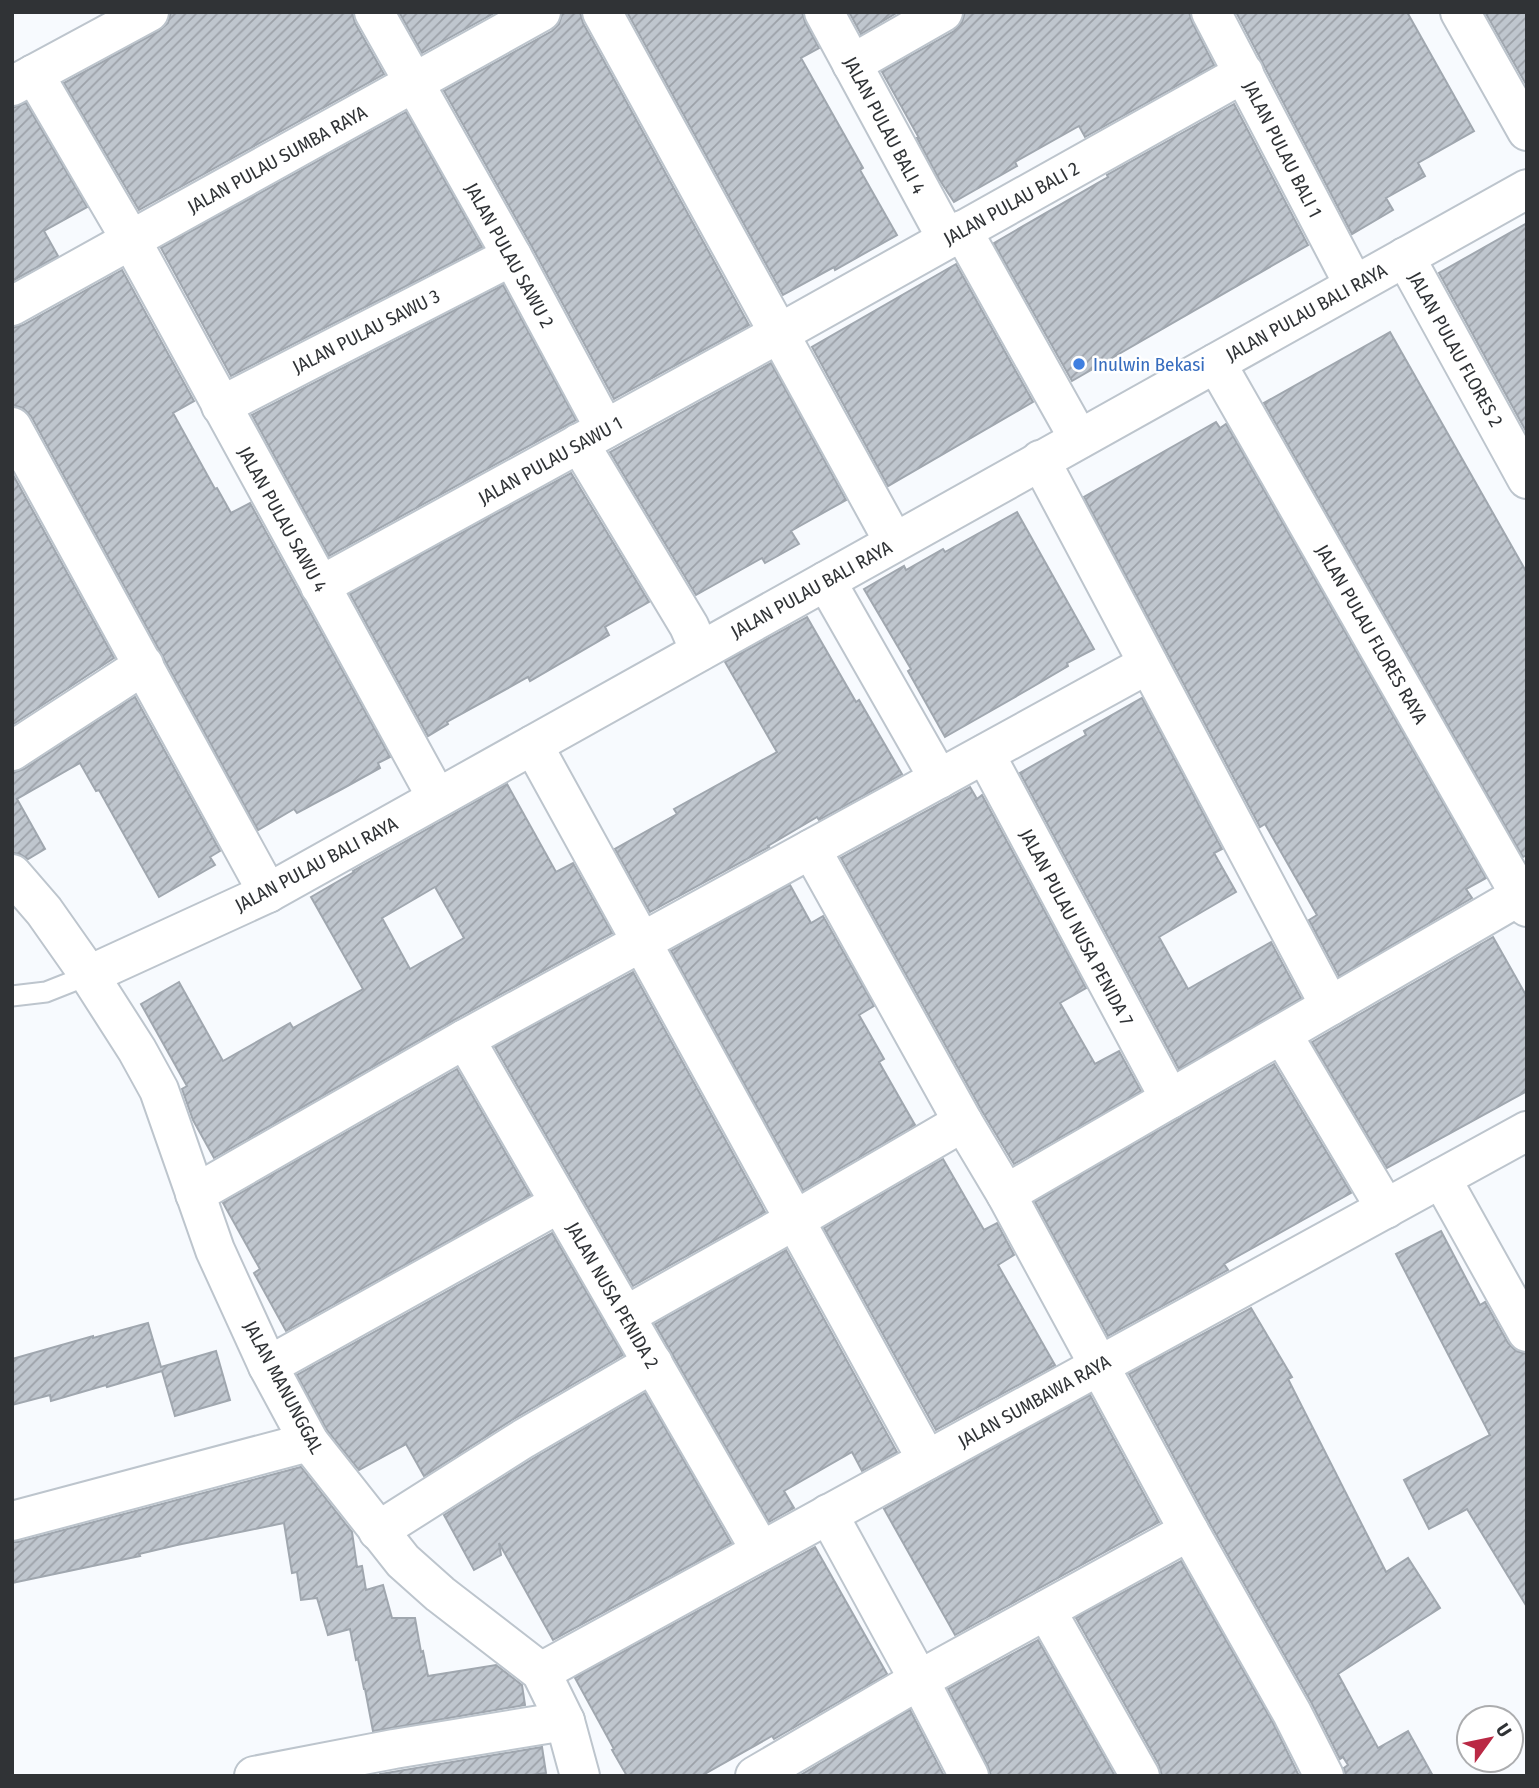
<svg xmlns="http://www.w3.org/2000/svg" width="1539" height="1788" font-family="'Fira Sans Condensed',sans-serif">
	<defs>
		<pattern id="building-hatch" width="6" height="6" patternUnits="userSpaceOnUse" patternTransform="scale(1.75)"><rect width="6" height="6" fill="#bfc6ce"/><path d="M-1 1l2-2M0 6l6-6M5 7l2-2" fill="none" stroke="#9ca1a8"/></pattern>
	</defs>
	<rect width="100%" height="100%" fill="#f7fafe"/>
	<g fill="url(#building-hatch)" stroke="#a0a7af" stroke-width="2" fill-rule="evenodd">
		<path d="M171 12H352L355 23 384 74 139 210 64 83 159 31 168 23Z"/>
		<path d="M399 12H496L422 53Z"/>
		<path d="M566 12H580L583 23 749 325 614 399 531 245 444 91 552 31 559 24 562 14Z"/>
		<path d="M627 12H802L805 22 819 48 801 58 863 168 860 170 897 235 835 270 834 267 783 295Z"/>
		<path d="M849 12H898L861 34Z"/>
		<path d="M965 12H1189L1192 22 1214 65 1085 137 1079 126 1015 162 1017 166 954 202 939 179 917 138H919L882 72 954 31 962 22Z"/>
		<path d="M1236 12H1407L1474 131 1418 163 1425 176 1386 198 1393 210 1352 234Z"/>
		<path d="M1485 12H1527V86Z"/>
		<path d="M26 103 87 207 44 231 58 256 12 281V108Z"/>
		<path d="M1234 104 1308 245 1072 381 994 243 1108 177 1107 175Z"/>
		<path d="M406 112 482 247 231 376 161 248Z"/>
		<path d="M1527 223V433L1439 273Z"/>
		<path d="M956 264 1033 402 888 486 812 347Z"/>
		<path d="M122 270 194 401 173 413 215 489 217 488 231 513 250 503 390 757 378 763 380 768 342 789 297 813 294 809 258 830 31 416 23 408 12 405V328L23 325Z"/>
		<path d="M503 285 576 420 329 556 252 415Z"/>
		<path d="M1390 332 1527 573V855L1523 857 1264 403Z"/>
		<path d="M771 363 846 500 791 531 799 544 765 563 762 558 696 595 610 452Z"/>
		<path d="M1216 422 1220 428 1226 424 1486 878 1466 889 1472 898 1339 976 1309 920 1317 915 1265 824 1260 827 1084 497Z"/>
		<path d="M12 473 114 658 12 725Z"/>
		<path d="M571 473 649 602 605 627 609 635 530 681 528 677 447 722 448 724 428 736 350 594Z"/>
		<path d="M1017 512 1094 649 1067 663 1068 666 1029 689 945 737 908 671 911 669 864 589 904 566 906 570 943 549 945 552Z"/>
		<path d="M807 617 856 702 859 700 902 774 819 820 817 817 768 846 769 847 650 912 615 849 677 814 674 809 777 752 725 662Z"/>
		<path d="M135 697 220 851 210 857 215 865 159 897 99 790 96 791 80 763 17 799 45 849 28 859 20 854 12 853V773L24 769Z"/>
		<path d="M1142 698 1222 849 1214 853 1236 892 1159 937 1188 989 1271 942 1301 998 1179 1069 1020 773 1086 735 1084 731Z"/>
		<path d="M507 784 556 872 573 863 612 933 454 1020 214 1158 193 1120 182 1089 187 1086 141 1004 179 982 223 1061 290 1023 293 1028 363 989 311 897 354 872 353 871ZM435 887 464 938 410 969 382 918Z"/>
		<path d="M970 787 977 799 982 795 1086 988 1060 1003 1095 1064 1119 1051 1141 1091 1014 1164 982 1111 841 858Z"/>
		<path d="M790 885 811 923 823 916 874 1006 859 1015 884 1059 879 1062 915 1125 803 1190 671 951Z"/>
		<path d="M1493 937 1527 997V1091L1387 1168 1312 1042Z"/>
		<path d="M633 972 765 1212 633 1286 495 1047Z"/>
		<path d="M1274 1064 1351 1193 1224 1264 1228 1270 1108 1336 1035 1202Z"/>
		<path d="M457 1069 530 1195 286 1331 254 1273 260 1269 223 1203Z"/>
		<path d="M943 1159 984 1230 997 1223 1014 1255 998 1265 1055 1365 936 1430 824 1228Z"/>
		<path d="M1441 1231 1480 1305 1485 1302 1508 1343 1516 1351 1527 1354V1607L1467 1509 1429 1529 1404 1480 1490 1435 1396 1254Z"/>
		<path d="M552 1233 623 1355 512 1420 424 1476 406 1444 359 1470 327 1430 297 1375Z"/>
		<path d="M786 1250 897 1452 862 1471 852 1452 784 1491 794 1508 769 1522 655 1324Z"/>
		<path d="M1251 1308 1292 1377 1288 1379 1386 1572 1408 1558 1440 1608 1338 1674 1378 1748 1408 1731 1433 1776H1346L1344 1768 1348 1765 1343 1757 1340 1759 1311 1702 1208 1520 1129 1374Z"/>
		<path d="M148 1323 161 1367 216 1351 230 1400 175 1416 162 1371 107 1387 106 1385 51 1401 50 1395 12 1405V1359L93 1336V1338Z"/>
		<path d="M645 1393 731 1543 553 1640 499 1543 501 1555 474 1570 444 1515 534 1458Z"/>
		<path d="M1090 1395 1159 1522 955 1635 884 1509Z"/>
		<path d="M301 1467 352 1532 357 1567 362 1566 366 1590 383 1585 392 1618H415L421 1652 423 1651 428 1676 496 1665 522 1685 525 1705 373 1731 365 1689H364L358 1659 356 1660 350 1629 328 1635 317 1598 301 1600 297 1572 292 1573 284 1523 177 1545 139 1554 140 1556 12 1583V1542H18Z"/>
		<path d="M815 1547 887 1674 774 1739 772 1736 701 1776H627L612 1750 614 1749 575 1678Z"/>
		<path d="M1181 1561 1273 1723 1299 1776H1162L1159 1765 1076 1618Z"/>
		<path d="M1038 1640 1115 1776H991L988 1766 948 1689Z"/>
		<path d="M910 1710 944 1776H799Z"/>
		<path d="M542 1747 546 1773 525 1776H380V1774Z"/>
	</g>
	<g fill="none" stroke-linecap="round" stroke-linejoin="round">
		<defs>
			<path id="lane" d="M12 996 46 992 89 975"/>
			<g id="street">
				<path d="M374 12 512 256 605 429"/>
				<path d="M602 12 894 542"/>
				<path d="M824 12 947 239"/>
				<path d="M1211 12 1354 285"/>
				<path d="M1460 12 1527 131"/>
				<path d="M852 64 943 12"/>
				<path d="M34 74 131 240 437 798"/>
				<path d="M12 86 149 12"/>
				<path d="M962 230 1079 439"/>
				<path d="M1405 257 1527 479"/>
				<path d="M12 306 541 12"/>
				<path d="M1216 363 1527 907"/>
				<path d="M221 406 512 256"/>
				<path d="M12 427 268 893"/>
				<path d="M579 443 689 626 700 651"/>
				<path d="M1040 460 1330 1006"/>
				<path d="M826 581 939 779"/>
				<path d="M320 586 780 333 1244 73"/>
				<path d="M533 745 927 1460"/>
				<path d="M12 751 144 665"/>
				<path d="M985 754 1170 1099"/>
				<path d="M811 849 963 1122 1006 1194 1189 1531 1292 1713 1324 1776"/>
				<path d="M12 874 44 911 89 975 137 1050 159 1090 215 1250 268 1366 309 1442 403 1561 440 1594 541 1672 565 1721 580 1776"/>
				<path d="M89 975 268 893 1527 189"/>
				<path d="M1282 1034 1386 1209"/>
				<path d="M465 1039 761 1551"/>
				<path d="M1441 1178 1527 1332"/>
				<path d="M195 1194 465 1039 1148 664"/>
				<path d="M1006 1194 1521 895"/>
				<path d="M625 1316 795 1220 963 1122"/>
				<path d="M268 1366 560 1203"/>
				<path d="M828 1514 919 1680 969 1776"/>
				<path d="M12 1521 309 1442"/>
				<path d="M378 1531 523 1439 653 1363"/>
				<path d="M1046 1610 1140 1776"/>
				<path d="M541 1672 1527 1131"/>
				<path d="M254 1776 394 1749 565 1721"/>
				<path d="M755 1776 919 1680 1189 1531"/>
			</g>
		</defs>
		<use href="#lane" stroke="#bdc5cd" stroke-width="23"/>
		<use href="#street" stroke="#bdc5cd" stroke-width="42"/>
		<use href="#lane" stroke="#fff" stroke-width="19"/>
		<use href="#street" stroke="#fff" stroke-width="38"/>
	</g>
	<circle fill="#3f7fe0" stroke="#fff" stroke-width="2.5" cx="1079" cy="364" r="7"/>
	<g text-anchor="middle" stroke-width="5" stroke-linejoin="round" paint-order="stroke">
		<g font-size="19" fill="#303336" stroke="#fff">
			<text transform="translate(885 125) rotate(62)" y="7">JALAN PULAU BALI 4</text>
			<text transform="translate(1283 149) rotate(63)" y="7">JALAN PULAU BALI 1</text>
			<text transform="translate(277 159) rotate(-29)" y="7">JALAN PULAU SUMBA RAYA</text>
			<text transform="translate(1011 203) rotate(-29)" y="7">JALAN PULAU BALI 2</text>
			<text transform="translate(510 255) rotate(61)" y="7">JALAN PULAU SAWU 2</text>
			<text transform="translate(1306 312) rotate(-29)" y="7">JALAN PULAU BALI RAYA</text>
			<text transform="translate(366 331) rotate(-27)" y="7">JALAN PULAU SAWU 3</text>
			<text transform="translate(1456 349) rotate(61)" y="7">JALAN PULAU FLORES 2</text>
			<text transform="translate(550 460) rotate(-29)" y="7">JALAN PULAU SAWU 1</text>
			<text transform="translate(283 519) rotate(61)" y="7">JALAN PULAU SAWU 4</text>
			<text transform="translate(811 589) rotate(-29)" y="7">JALAN PULAU BALI RAYA</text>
			<text transform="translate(1372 634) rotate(60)" y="7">JALAN PULAU FLORES RAYA</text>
			<text transform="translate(316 864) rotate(-28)" y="7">JALAN PULAU BALI RAYA</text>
			<text transform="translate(1077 927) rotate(62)" y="7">JALAN PULAU NUSA PENIDA 7</text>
			<text transform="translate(613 1295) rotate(60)" y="7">JALAN NUSA PENIDA 2</text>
			<text transform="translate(284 1387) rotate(62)" y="7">JALAN MANUNGGAL</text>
			<text transform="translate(1034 1401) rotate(-29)" y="7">JALAN SUMBAWA RAYA</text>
		</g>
		<g font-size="19" fill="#366cbe" stroke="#fff" text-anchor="start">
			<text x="1093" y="371">Inulwin Bekasi</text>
		</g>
	</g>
	<rect width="1539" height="1788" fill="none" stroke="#303336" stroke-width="28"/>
	<g transform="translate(1490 1739) rotate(57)"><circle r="33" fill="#ffffff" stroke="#acadaf" stroke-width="2"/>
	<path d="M0-5L12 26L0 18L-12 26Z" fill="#ba2945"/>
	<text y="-10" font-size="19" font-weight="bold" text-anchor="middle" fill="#303336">U</text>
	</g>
</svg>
